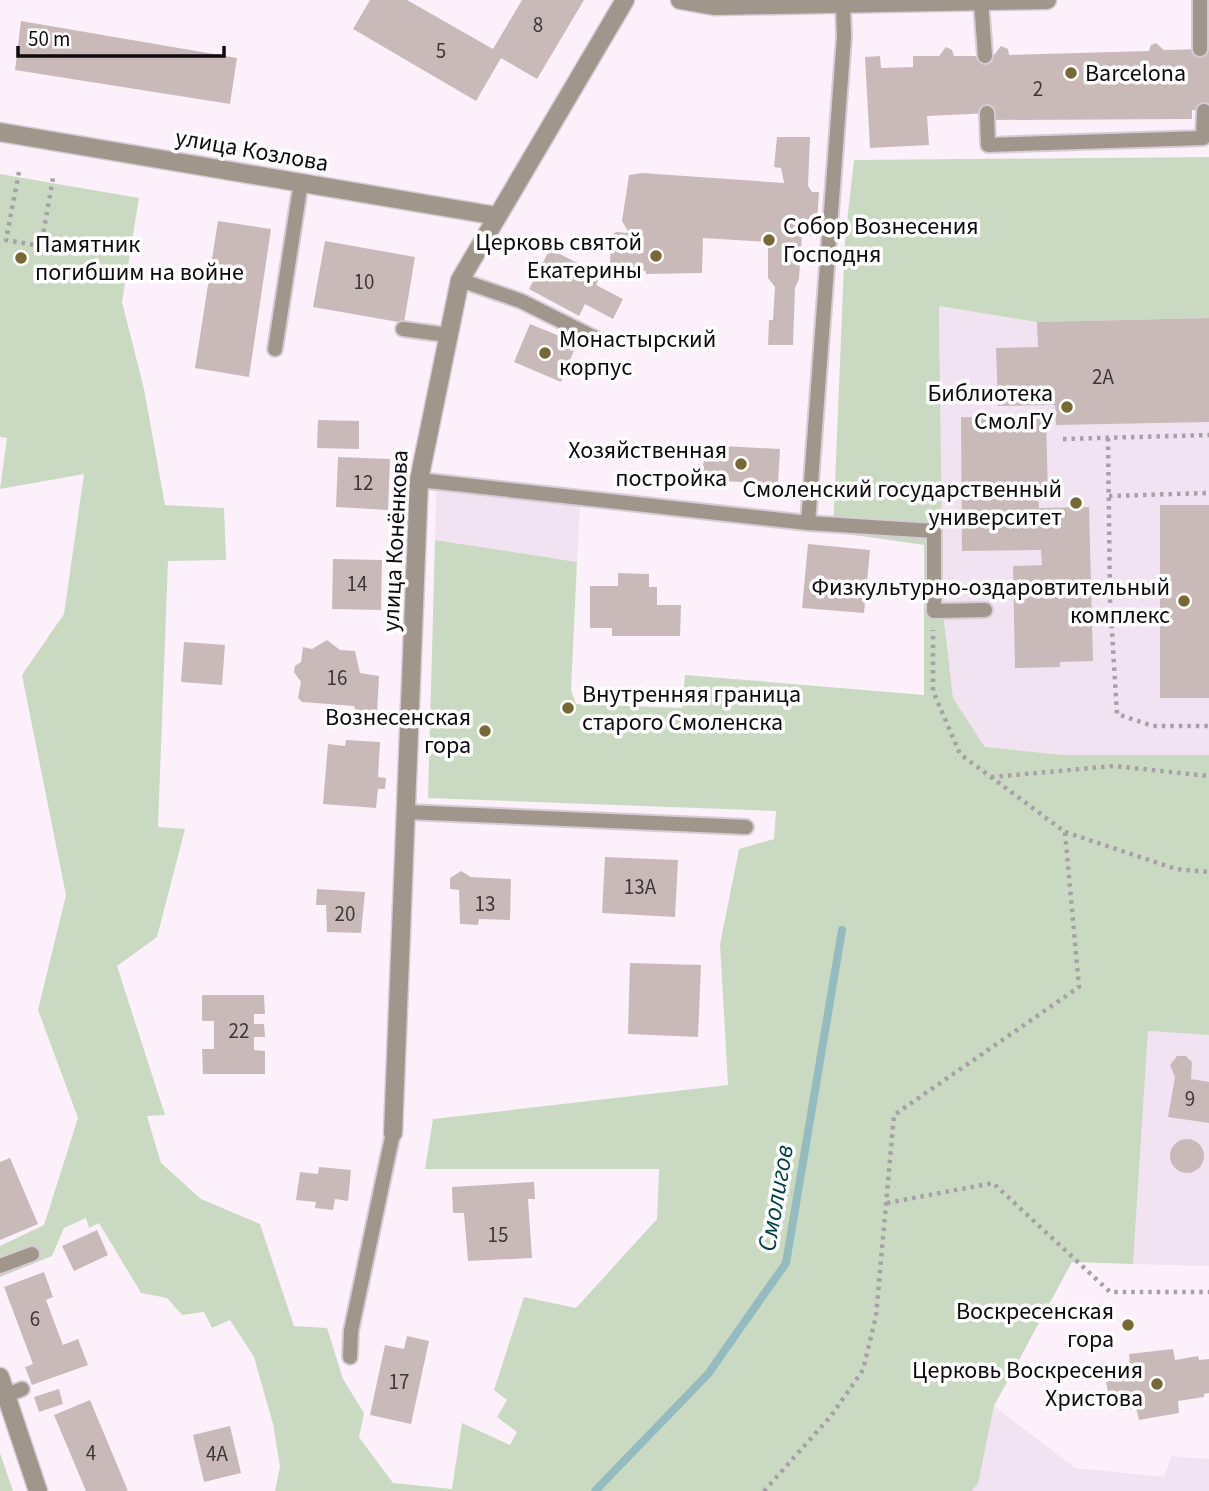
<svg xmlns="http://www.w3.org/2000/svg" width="1209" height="1491" font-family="'Source Sans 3',sans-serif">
	<rect width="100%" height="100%" fill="#fcf1fb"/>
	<g fill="#f2e3f2">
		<path d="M939 306 1037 322 1209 318V755H1064L985 747 953 698 943 612Z"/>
		<path d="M436 491 580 504 577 562 435 540Z"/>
		<path d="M1148 1031 1209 1035V1266L1133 1264Z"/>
		<path d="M994 1406 1075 1468 1164 1477 1171 1456 1209 1459V1491H971L978 1484Z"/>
	</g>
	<g fill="#cadac2">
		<path d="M1209 157V318L1037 322 939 306 943 612 953 698 985 747 1064 755H1209V1035L1148 1031 1133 1264 1072 1262 994 1406 978 1484 971 1491H275L280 1467 273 1424 254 1357 230 1320 212 1328 204 1312 182 1315 167 1298 141 1293 99 1223 89 1228 86 1218 64 1228 52 1256 0 1277V1246L44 1225 78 1118 38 1010 66 895 22 675 64 614 84 474 0 489 7 438 0 437V174L139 198 122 302 144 389 165 505 224 508 226 560 168 561 158 827 185 829 157 937 117 966 165 1115 147 1116 161 1163 201 1199 260 1224 294 1326 327 1328 343 1379 364 1413 359 1437 393 1483 452 1489 462 1423 510 1445 517 1432 497 1417 507 1400 494 1390 524 1297 576 1308 657 1219 659 1169H425L433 1119 728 1085 720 944 739 849 774 839 776 811 428 798 435 540 577 562 571 690 576 704 682 708 685 675 924 695V545L833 532 845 240 854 160Z"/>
		<path d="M0 1453 13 1491H0Z"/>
	</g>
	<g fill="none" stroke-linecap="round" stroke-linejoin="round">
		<path stroke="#94bbc0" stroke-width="8" d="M595 1491 708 1374 786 1263 842 930"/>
	</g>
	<g fill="#c9bab9">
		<path d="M370 0H407L493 49 522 0H584L537 79 501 58 476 101 353 29Z"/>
		<path d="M21 21 237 58 230 104 15 70Z"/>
		<path d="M1209 41V111L1192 110V119L992 120 991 113 927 116 929 145 870 148 865 57 880 56 881 68 913 67V56H939L946 47 952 50 954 56H985L994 55 1001 46 1008 49 1009 55 1149 51 1151 45 1156 43 1164 50 1203 49Z"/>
		<path d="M777 137H810L808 186 812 192H819L816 236 802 235 799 279 795 288 793 345H768L769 320H773L775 287 768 278V242L703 238 702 273 646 274V271L618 269 610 263 611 236 616 232 629 233 622 221 629 175 642 173 784 183 781 168 774 167Z"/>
		<path d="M218 221 271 229 249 377 195 368Z"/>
		<path d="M325 241 415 257 404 323 313 307Z"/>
		<path d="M550 249 601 275 596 285 623 299 613 319 585 304 579 316 529 289Z"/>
		<path d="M1209 318V422L1056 425 1055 405 998 406 996 348 1038 347 1037 322Z"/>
		<path d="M530 324 577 343 561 382 514 362Z"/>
		<path d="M961 417 1046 419 1048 493H1038L1039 508 1089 507 1093 661 1060 662V667L1015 668 1013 566 1042 565 1041 550 962 551Z"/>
		<path d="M318 420 359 421V449L317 448Z"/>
		<path d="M704 445 780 449 778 484 703 480Z"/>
		<path d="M338 457 390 459 388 510 336 507Z"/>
		<rect x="1160" y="505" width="49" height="193"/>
		<path d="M808 544 870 550 864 613 802 608Z"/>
		<path d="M333 559 382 560 381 610 332 609Z"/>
		<path d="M618 573 649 574V587H657V605H681L680 636H612V628H590V586H618Z"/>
		<path d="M327 640 340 650 355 651 360 673 379 676 377 714 356 712 354 706 302 702 298 698 301 682 294 672 295 666 301 662 303 647 312 649Z"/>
		<path d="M184 642 225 645 222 685 181 682Z"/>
		<path d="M346 740 380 742 378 777 386 778 385 789H378L376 808 323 804 328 744 345 746Z"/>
		<path d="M605 857 678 860 675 917 602 913Z"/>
		<path d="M461 871 471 877 511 879 510 920 479 919 478 925 460 924 459 890 450 889V878Z"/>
		<path d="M317 889 365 892 361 933 327 932 326 905H316Z"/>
		<path d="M630 963 701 965 698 1037 628 1034Z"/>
		<path d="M202 995H264L265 1014H254V1024H264L265 1037H254V1050L265 1051V1074H203L202 1049H214V1021H202Z"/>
		<path d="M1177 1056H1186L1192 1062 1191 1079 1209 1082V1123L1168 1117 1175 1077 1170 1065Z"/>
		<circle cx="1187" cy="1156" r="17"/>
		<path d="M10 1158 38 1224 0 1240V1162Z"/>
		<path d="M319 1167 351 1170 348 1201 335 1199 333 1210 315 1208 316 1202 296 1200 300 1172 318 1174Z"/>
		<path d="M534 1182 535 1199H528L532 1258 468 1261 464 1213H453L452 1187Z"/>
		<path d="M97 1230 108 1255 74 1271 62 1246Z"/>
		<path d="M44 1272 53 1297 46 1300 63 1345 78 1339 88 1365 32 1385 25 1367 33 1364 4 1287Z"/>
		<path d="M407 1336 429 1341 411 1424 370 1415 385 1345 404 1349Z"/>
		<path d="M1173 1349 1175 1360 1198 1356 1199 1360 1209 1359V1393L1204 1394V1397L1178 1401 1179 1413 1139 1420 1136 1408 1120 1410 1110 1402 1106 1382 1115 1369 1130 1367 1129 1354Z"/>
		<path d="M59 1389 63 1404 39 1412 34 1397Z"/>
		<path d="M90 1400 128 1491H86L54 1415Z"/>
		<path d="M230 1426 241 1473 204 1482 193 1435Z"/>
	</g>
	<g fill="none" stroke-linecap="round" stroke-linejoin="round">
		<defs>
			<g id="lane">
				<path d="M1200 0V49"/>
				<path d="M981 2 985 56"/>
				<path d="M987 113 988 145 1203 138 1204 111"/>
				<path d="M460 280 521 301 601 341"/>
				<path d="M403 329 448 335"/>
				<path d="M275 349 301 182"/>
				<path d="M419 480 808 523 934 531V611L985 610"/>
				<path d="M808 523 844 37 843 5"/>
				<path d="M407 812 746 827"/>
				<path d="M0 1266 32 1254"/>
				<path d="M350 1357 351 1331 393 1133"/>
				<path d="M7 1395 22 1389"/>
			</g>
			<g id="street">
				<path d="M680 0 714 6 1047 0"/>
				<path d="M0 132 497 216"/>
				<path d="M393 1133 419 480 460 280 625 0"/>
				<path d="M0 1377 38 1491"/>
			</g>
		</defs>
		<use href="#lane" stroke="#d6ccd5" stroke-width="18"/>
		<use href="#street" stroke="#d6ccd5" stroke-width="21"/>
		<g stroke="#a8a0a7" stroke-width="4.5" stroke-dasharray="3.5 5" stroke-linecap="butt">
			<path d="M19 172 6 240 41 246 53 178"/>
			<path d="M1108 438 1110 599 1117 714 1153 726H1209"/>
			<path d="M1063 439 1209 435"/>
			<path d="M1109 496 1209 493"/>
			<path d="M991 777 1114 766 1209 776"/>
			<path d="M1065 832 1176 869 1209 872"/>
			<path d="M887 1203 993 1183 1110 1292H1209"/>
			<path d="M764 1491 831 1416 863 1370 876 1316 894 1115 1079 987 1065 832 960 754 933 691V630"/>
		</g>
		<use href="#lane" stroke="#a0968b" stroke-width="14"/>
		<use href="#street" stroke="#a0968b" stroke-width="18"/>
	</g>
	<g fill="#776835" stroke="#fff" stroke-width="2.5">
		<circle cx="1071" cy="73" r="7"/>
		<circle cx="769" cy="240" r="7"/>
		<circle cx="656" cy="256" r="7"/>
		<circle cx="21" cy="258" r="7"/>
		<circle cx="545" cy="353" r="7"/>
		<circle cx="1067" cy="407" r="7"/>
		<circle cx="741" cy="464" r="7"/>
		<circle cx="1076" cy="503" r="7"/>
		<circle cx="1184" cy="601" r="7"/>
		<circle cx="568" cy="708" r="7"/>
		<circle cx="485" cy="731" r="7"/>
		<circle cx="1128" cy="1325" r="7"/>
		<circle cx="1157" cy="1384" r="7"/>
	</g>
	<g text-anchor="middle" stroke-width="7" stroke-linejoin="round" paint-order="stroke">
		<g font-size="21" fill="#3d3638">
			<text x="538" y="32">8</text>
			<text x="441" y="58">5</text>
			<text x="1038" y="96">2</text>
			<text x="364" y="289">10</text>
			<text x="1103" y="384">2А</text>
			<text x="363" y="490">12</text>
			<text x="357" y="591">14</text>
			<text x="337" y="685">16</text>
			<text x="640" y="894">13А</text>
			<text x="485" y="911">13</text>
			<text x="345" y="921">20</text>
			<text x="239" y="1038">22</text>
			<text x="1190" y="1106">9</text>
			<text x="498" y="1242">15</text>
			<text x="35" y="1326">6</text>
			<text x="399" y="1389">17</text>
			<text x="91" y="1460">4</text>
			<text x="217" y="1461">4А</text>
		</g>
		<g font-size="24" fill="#0e0a0d" stroke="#fff" text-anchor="end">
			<text x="1085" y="81" text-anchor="start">Barcelona</text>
			<text x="783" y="234" text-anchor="start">Собор Вознесения<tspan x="783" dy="28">Господня</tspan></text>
			<text x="642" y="250">Церковь святой<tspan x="642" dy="28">Екатерины</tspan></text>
			<text x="35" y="252" text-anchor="start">Памятник<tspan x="35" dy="28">погибшим на войне</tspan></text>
			<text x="559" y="347" text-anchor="start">Монастырский<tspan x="559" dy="28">корпус</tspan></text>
			<text x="1053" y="401">Библиотека<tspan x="1053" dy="28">СмолГУ</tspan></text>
			<text x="727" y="458">Хозяйственная<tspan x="727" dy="28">постройка</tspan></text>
			<text x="1062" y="497">Смоленский государственный<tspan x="1062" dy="28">университет</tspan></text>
			<text x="1170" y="595">Физкультурно-оздаровтительный<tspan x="1170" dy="28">комплекс</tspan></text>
			<text x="582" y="702" text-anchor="start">Внутренняя граница<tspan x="582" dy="28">старого Смоленска</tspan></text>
			<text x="471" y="725">Вознесенская<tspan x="471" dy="28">гора</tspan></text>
			<text x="1114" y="1319">Воскресенская<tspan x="1114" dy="28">гора</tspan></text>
			<text x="1143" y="1378">Церковь Воскресения<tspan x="1143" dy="28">Христова</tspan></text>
		</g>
		<g font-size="24" fill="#0e0a0d" stroke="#fff">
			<text transform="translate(252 150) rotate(10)" y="8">улица Козлова</text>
			<text transform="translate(395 541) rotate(-87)" y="8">улица Конёнкова</text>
		</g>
		<g font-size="26" font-style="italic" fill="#003e44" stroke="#fff">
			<text transform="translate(775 1198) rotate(-80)" y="9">Смолигов</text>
		</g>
	</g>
	<path d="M18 46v10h206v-10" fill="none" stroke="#0e0a0d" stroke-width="3.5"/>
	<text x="28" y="46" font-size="21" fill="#0e0a0d" stroke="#ffffff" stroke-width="5" paint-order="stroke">50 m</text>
</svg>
